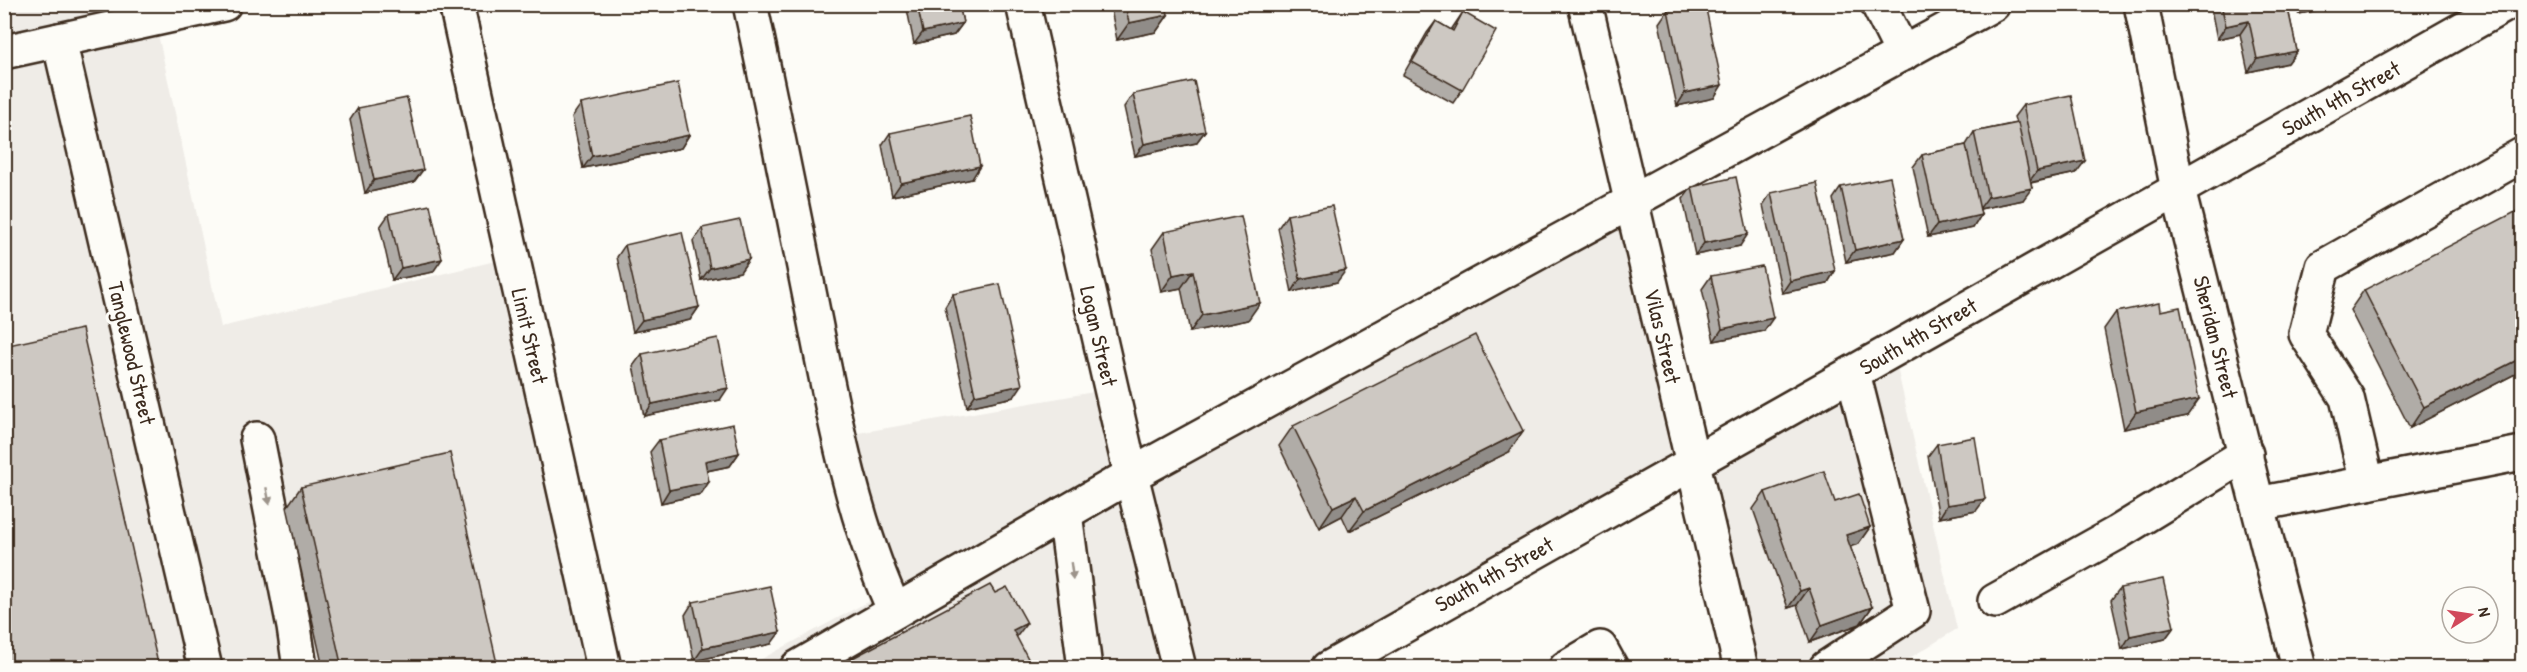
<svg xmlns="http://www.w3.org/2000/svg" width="2527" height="672" font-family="'Patrick Hand',sans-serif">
	<rect width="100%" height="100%" fill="#fdfcf7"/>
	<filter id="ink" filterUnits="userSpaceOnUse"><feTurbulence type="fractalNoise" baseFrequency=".0167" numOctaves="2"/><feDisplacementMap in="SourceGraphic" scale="12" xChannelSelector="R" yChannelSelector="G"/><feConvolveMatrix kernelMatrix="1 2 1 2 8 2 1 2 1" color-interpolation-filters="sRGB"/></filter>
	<g filter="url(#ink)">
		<g fill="#efece7">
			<path d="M4 5H224L155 20 221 327 512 257 604 667H5Z"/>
			<path d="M1631 202 1693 462 1893 350 1957 629 1895 667H1741L1693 463 1329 667 745 668 873 599 841 436 1111 389 1131 474Z"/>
		</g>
		<path fill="#e1ded7" stroke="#8e847a" stroke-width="1.5" d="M2482 661 2522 662V667H2467Z"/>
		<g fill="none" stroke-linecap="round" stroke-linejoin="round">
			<defs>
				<g id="minor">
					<path d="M456 4 604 668"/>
					<path d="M750 4C773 110 794 216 815 322 834 418 854 523 895 611"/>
					<path d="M1023 4 1131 475 1179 668"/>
					<path d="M1585 4 1741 668"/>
					<path d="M1878 4 1903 54"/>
					<path d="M2141 4 2178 190 2299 668"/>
					<path d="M59 40 205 668"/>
					<path d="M4 52 224 4"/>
					<path d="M257 439 294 627 300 668"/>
					<path d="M2367 483 2347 398 2306 334 2323 267 2522 155"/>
					<path d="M2258 504 2522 453"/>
					<path d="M1065 513 1085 668"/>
					<path d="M1995 601 2117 533 2246 454"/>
					<path d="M797 668 1131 475 1993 4"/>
					<path d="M1566 668 1600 648 1611 668"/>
					<path d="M1826 668 1913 611 1853 373"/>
				</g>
				<path id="highway" d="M1329 668 2507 4"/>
			</defs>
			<use href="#minor" stroke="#3b2a1e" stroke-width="38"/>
			<use href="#highway" stroke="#3b2a1e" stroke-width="38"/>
			<use href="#minor" stroke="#fdfcf7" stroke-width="33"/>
			<use href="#highway" stroke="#fdfcf7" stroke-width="33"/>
		</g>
		<g fill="#b0aca7" stroke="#3b2a1e" stroke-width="1.5">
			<path d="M906 4H959L963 23 954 35 914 44Z"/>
			<path d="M1110 4H1178L1166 7 1168 15 1156 32 1117 40Z"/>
			<path d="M2210 4H2287L2297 51 2288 63 2248 72 2240 34 2217 39Z"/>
			<path d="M2297 4H2348L2299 14Z"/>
			<path d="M1668 10 1714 98 1677 106 1659 23Z"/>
			<path d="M1463 12 1462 90 1453 103 1403 75 1427 33 1436 21 1451 30Z"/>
			<path d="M1133 94 1205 131 1196 143 1135 156 1124 107Z"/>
			<path d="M581 104 689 135 681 148 583 168 572 117Z"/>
			<path d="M2023 105 2076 173 2031 183 2023 200 1980 209 1981 215 1973 228 1928 237 1913 167 1922 155 1966 145 1974 132 2016 123 2014 117Z"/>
			<path d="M358 108 414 182 365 193 350 120Z"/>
			<path d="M890 133 972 179 892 196 882 145Z"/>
			<path d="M1692 187 1740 246 1695 255 1683 199Z"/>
			<path d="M1841 187 1904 239 1895 252 1846 262 1833 199Z"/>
			<path d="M1771 193 1835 271 1827 284 1782 293 1763 205Z"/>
			<path d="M389 214 433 272 392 280 380 227Z"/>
			<path d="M1287 215 1337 282 1292 292 1278 228Z"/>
			<path d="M702 228 749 259 740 272 701 280 693 241Z"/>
			<path d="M1164 232 1248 320 1190 332 1181 288 1161 292 1152 249Z"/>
			<path d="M625 245 699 307 690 320 633 332 617 257Z"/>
			<path d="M1711 276 1764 331 1714 341 1702 289Z"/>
			<path d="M2364 290 2523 370 2410 428 2350 310Z"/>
			<path d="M953 294 1014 397 967 407 945 307Z"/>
			<path d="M2160 311 2187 416 2124 429 2104 329 2116 312Z"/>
			<path d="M642 354 720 400 644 416 633 366Z"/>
			<path d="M1293 426 1509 452 1349 531 1342 516 1319 528 1279 446Z"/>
			<path d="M659 440 739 453 730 466 707 471 701 494 661 503 650 452Z"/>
			<path d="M1937 444 1976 511 1939 518 1928 456Z"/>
			<path d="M301 487 498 668H323L287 507Z"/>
			<path d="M1765 492 1835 502 1870 527 1858 544 1850 546 1872 607 1860 624 1810 642 1797 605 1788 608 1753 509Z"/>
			<path d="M2120 588 2174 627 2165 639 2122 649 2111 600Z"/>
			<path d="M693 602 771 644 694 661 685 615Z"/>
		</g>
		<g fill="#908c88" stroke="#3b2a1e" stroke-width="1.5">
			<path d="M1155 4H1178L1151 10Z"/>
			<path d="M2306 4H2348L2299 14Z"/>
			<path d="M1168 15 1156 32 1117 40 1129 23Z"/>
			<path d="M2249 21 2240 34 2217 39 2226 26Z"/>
			<path d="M963 23 954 35 914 44 923 32Z"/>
			<path d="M2297 51 2288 63 2248 72 2257 59Z"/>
			<path d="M1722 85 1714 98 1677 106 1685 93Z"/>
			<path d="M1205 131 1196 143 1135 156 1144 144Z"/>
			<path d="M689 135 681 148 583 168 592 156Z"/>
			<path d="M2085 161 2076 173 2028 183 2037 171Z"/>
			<path d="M980 166 972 179 892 196 901 183Z"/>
			<path d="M423 170 414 182 365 193 374 180Z"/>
			<path d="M2032 188 2023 200 1979 209 1988 197Z"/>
			<path d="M1981 215 1973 228 1928 237 1937 225Z"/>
			<path d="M1748 234 1740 246 1695 255 1704 243Z"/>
			<path d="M1904 239 1895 252 1846 262 1855 250Z"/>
			<path d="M442 259 433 272 392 280 401 268Z"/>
			<path d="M749 259 740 272 701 280 710 268Z"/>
			<path d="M1346 270 1337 282 1292 292 1300 279Z"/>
			<path d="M1193 271 1181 288 1161 292 1173 275Z"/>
			<path d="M1835 271 1827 284 1782 293 1790 281Z"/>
			<path d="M1260 303 1248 320 1190 332 1202 315Z"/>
			<path d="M699 307 690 320 633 332 642 320Z"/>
			<path d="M1773 318 1764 331 1714 341 1722 329Z"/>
			<path d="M2523 357V370L2410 428 2424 407Z"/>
			<path d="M1022 385 1014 397 967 407 975 395Z"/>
			<path d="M728 388 720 400 644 416 652 404Z"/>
			<path d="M2199 399 2187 416 2124 429 2136 412Z"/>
			<path d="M1523 431 1509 452 1349 531 1364 511Z"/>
			<path d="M739 453 730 466 696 473 705 461Z"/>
			<path d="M709 482 701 494 661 503 669 490Z"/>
			<path d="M1356 496 1342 516 1319 528 1333 507Z"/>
			<path d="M1985 499 1976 511 1939 518 1947 505Z"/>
			<path d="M1870 527 1858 544 1835 552 1846 535Z"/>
			<path d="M1809 588 1797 605 1788 608 1800 591Z"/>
			<path d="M1872 607 1860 624 1810 642 1822 625Z"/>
			<path d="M1027 623 1012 643 1013 630Z"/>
			<path d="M2174 627 2165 639 2122 649 2130 636Z"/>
			<path d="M780 632 771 644 694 661 703 648Z"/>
		</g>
		<g fill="#cdc8c2" stroke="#3b2a1e" stroke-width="1.5">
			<path d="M917 4H959L963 23 923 32Z"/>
			<path d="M1125 4H1166L1168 15 1129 23Z"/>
			<path d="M1694 4H1705L1722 85 1685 93 1668 10Z"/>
			<path d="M2221 4H2287L2297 51 2257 59 2249 21 2226 26Z"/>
			<path d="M1463 12 1496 31 1462 90 1412 62 1436 21 1453 31Z"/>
			<path d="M1194 81 1205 131 1144 144 1133 94Z"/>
			<path d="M678 83 689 135 592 156 581 104Z"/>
			<path d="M2071 95 2085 161 2037 171 2023 105Z"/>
			<path d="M407 98 423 170 374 180 358 108Z"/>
			<path d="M970 116 980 166 901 183 890 133Z"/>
			<path d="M2018 123 2032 188 1988 197 1974 132Z"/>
			<path d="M1966 145 1981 215 1937 225 1922 155Z"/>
			<path d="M1736 177 1748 234 1704 243 1692 187Z"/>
			<path d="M1890 177 1904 239 1855 250 1841 187Z"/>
			<path d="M1817 183 1835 271 1790 281 1771 193Z"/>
			<path d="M430 205 442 259 401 268 389 214Z"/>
			<path d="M1332 206 1346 270 1300 279 1287 215Z"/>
			<path d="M2523 208V357L2424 407 2364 290Z"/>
			<path d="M1241 216 1260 303 1202 315 1193 271 1173 275 1164 232Z"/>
			<path d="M740 220 749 259 710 268 702 228Z"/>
			<path d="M682 232 699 307 642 320 625 245Z"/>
			<path d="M1762 266 1773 318 1722 329 1711 276Z"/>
			<path d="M1000 284 1022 385 975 395 953 294Z"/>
			<path d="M2159 303 2160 311 2180 307 2199 399 2136 412 2116 312Z"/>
			<path d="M82 329 159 668H4V346Z"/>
			<path d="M1475 335 1523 431 1364 511 1356 496 1333 507 1293 426Z"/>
			<path d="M718 338 728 388 652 404 642 354Z"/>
			<path d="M733 424 739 453 705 461 709 482 669 490 659 440Z"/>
			<path d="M1975 437 1985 499 1947 505 1937 444Z"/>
			<path d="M450 453 498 668H342L301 487Z"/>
			<path d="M1824 471 1835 502 1859 494 1870 527 1846 535 1872 607 1822 625 1809 588 1800 591 1765 492Z"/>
			<path d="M2163 579 2174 627 2130 636 2120 588Z"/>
			<path d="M990 585 995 593 1007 587 1027 623 1013 630 1033 668H834Z"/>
			<path d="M770 586 780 632 703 648 693 602Z"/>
		</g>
		<defs><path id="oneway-solid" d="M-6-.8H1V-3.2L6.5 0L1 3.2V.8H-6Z" transform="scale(1.5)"/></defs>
		<g fill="#9c938a">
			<use href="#oneway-solid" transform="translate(268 496) rotate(79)"/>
			<use href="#oneway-solid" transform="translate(1072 571) rotate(82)"/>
		</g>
	</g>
	<g text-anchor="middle" stroke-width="6" stroke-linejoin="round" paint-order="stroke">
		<g font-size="22" fill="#3b2a1e" stroke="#fdfcf7">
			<text transform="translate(2341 98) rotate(-29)" y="8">South 4th Street</text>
			<text transform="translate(530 336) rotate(77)" y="8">Limit Street</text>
			<text transform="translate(1099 336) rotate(77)" y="8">Logan Street</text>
			<text transform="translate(1663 336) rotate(77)" y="8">Vilas Street</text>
			<text transform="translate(1918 336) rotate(-30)" y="8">South 4th Street</text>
			<text transform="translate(2216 337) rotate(76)" y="8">Sheridan Street</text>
			<text transform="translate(132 353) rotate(77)" y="8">Tanglewood Street</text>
			<text transform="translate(1494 574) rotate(-29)" y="8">South 4th Street</text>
		</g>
	</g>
	<rect width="2527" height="672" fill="none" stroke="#fdfcf7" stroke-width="24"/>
	<rect x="12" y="12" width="2503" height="648" fill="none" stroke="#3b2a1e" stroke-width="2" filter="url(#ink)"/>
	<g transform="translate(2470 615) rotate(78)"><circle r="28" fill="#fdfcf7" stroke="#afa8a0" stroke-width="1.5"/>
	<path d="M0-4.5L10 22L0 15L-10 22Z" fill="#d1495b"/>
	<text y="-9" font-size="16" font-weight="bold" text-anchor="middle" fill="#3b2a1e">N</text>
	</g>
</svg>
